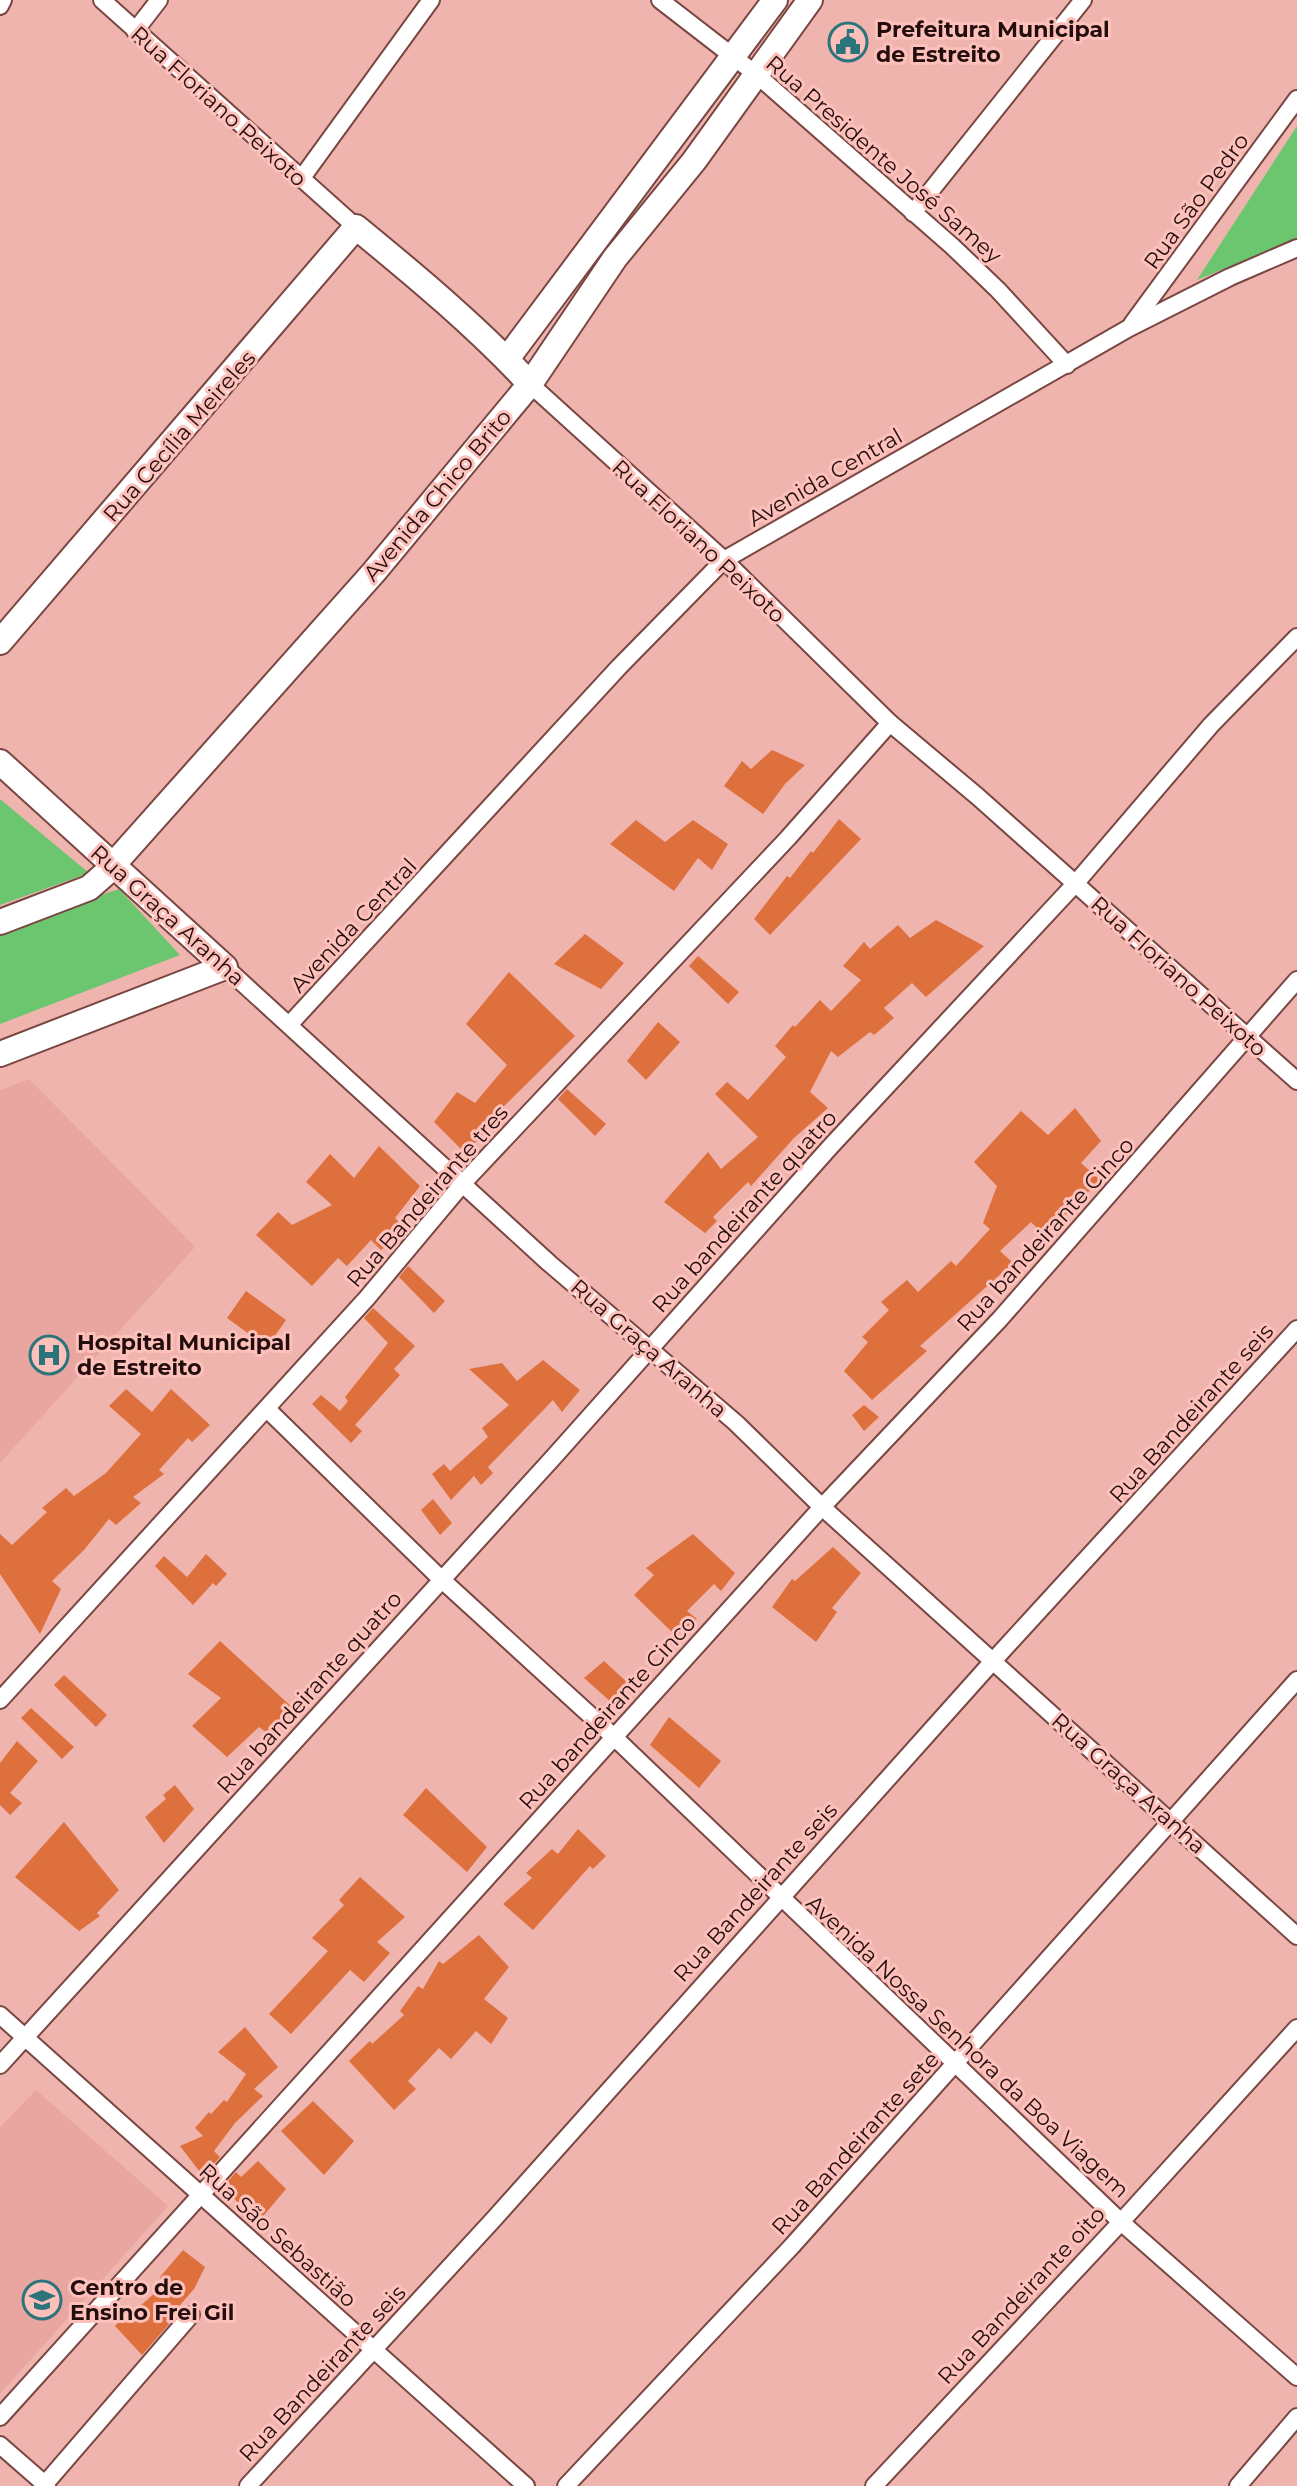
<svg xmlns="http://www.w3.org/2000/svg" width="1297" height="2486" font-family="Montserrat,sans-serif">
	<rect width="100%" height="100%" fill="#f0b4ae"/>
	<g fill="#e9a6a0">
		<path d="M29 1079 195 1247 0 1463V1090Z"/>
		<path d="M36 2090 168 2206 0 2394V2127Z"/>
	</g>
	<g fill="#6bc66f">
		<path d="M1297 126V239L1197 280Z"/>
		<path d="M0 799 89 873 0 905Z"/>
		<path d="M119 889 180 955 0 1024V929Z"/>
	</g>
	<g fill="#dd703c">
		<path d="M772 750 805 765 785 784 763 814 724 786 742 761 751 769Z"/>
		<path d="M839 819 861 839 770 935 754 919 787 876 790 878 811 851 813 853Z"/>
		<path d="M636 820 665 842 693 820 728 844 712 870 698 858 674 891 610 844Z"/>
		<path d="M936 920 984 946 926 997 912 983 884 1008 894 1018 874 1035 870 1032 838 1057 831 1051 810 1092 828 1108 794 1138 751 1186 748 1182 713 1217 717 1221 705 1233 664 1202 708 1152 721 1169 758 1137 715 1094 727 1082 748 1100 786 1057 775 1046 793 1025 795 1027 820 1000 831 1011 861 980 843 966 864 942 870 949 898 925 910 938Z"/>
		<path d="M585 934 624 963 601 989 554 964Z"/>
		<path d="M698 956 739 992 728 1004 689 966Z"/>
		<path d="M509 972 575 1036 494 1116 498 1119 465 1153 434 1122 457 1092 475 1103 507 1065 466 1024Z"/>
		<path d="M658 1022 680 1042 646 1080 627 1061Z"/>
		<path d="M567 1089 606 1124 595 1136 558 1099Z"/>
		<path d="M1075 1108 1101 1141 1081 1163 1100 1180 1045 1236 1031 1222 1000 1251 1013 1263 920 1346 927 1351 872 1400 844 1371 868 1342 862 1337 889 1310 881 1302 907 1280 918 1292 951 1261 956 1266 990 1229 983 1223 997 1186 974 1162 1021 1111 1048 1135Z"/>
		<path d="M379 1146 420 1186 395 1218 406 1230 381 1250 371 1240 347 1266 338 1258 312 1286 256 1235 278 1212 292 1225 332 1205 306 1182 330 1154 354 1178Z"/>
		<path d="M408 1266 445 1301 434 1313 399 1277Z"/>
		<path d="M246 1291 286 1320 267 1347 227 1318Z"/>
		<path d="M373 1308 415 1346 394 1369 400 1375 355 1425 362 1431 351 1443 312 1404 321 1395 340 1411 348 1401 345 1397 388 1343 364 1318Z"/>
		<path d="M543 1360 580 1390 562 1412 553 1400 488 1467 493 1473 481 1485 474 1476 451 1500 432 1474 444 1464 450 1471 488 1437 482 1428 509 1405 469 1369 502 1363 517 1381Z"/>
		<path d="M126 1389 152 1412 171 1389 210 1425 192 1442 188 1438 159 1470 164 1474 133 1497 141 1503 116 1525 109 1519 84 1550 52 1581 61 1589 40 1634 0 1574V1534L12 1545 47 1512 42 1508 66 1488 74 1496 106 1473 141 1434 109 1406Z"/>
		<path d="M864 1405 879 1417 864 1431 852 1415Z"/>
		<path d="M433 1499 452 1523 440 1535 421 1510Z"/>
		<path d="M693 1534 735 1573 721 1591 714 1584 687 1611 697 1619 676 1636 634 1595 654 1575 646 1568Z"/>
		<path d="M833 1547 861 1573 832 1608 837 1612 816 1642 772 1607 792 1579 795 1581Z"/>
		<path d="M206 1554 227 1574 216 1586 213 1583 193 1605 155 1566 164 1556 187 1577Z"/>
		<path d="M220 1641 294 1709 267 1733 259 1727 227 1757 192 1726 221 1698 188 1674Z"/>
		<path d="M604 1661 629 1684 611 1702 584 1678Z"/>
		<path d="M64 1675 107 1715 96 1727 54 1685Z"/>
		<path d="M31 1708 74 1747 62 1759 21 1718Z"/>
		<path d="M669 1717 721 1761 699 1788 650 1745Z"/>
		<path d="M17 1741 38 1761 10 1793 22 1803 10 1815 0 1805V1763Z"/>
		<path d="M175 1785 194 1809 164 1843 145 1817 166 1799 163 1795Z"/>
		<path d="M426 1788 487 1847 467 1872 403 1815Z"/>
		<path d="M64 1822 119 1890 97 1913 100 1916 79 1931 15 1877Z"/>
		<path d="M578 1829 606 1856 593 1869 590 1866 533 1930 503 1904 532 1878 526 1873 552 1849 558 1854Z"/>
		<path d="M360 1877 405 1917 377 1942 390 1953 364 1982 350 1970 291 2034 269 2014 328 1951 312 1938 344 1905 339 1900Z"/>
		<path d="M479 1935 509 1967 484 1999 508 2018 491 2044 476 2031 451 2059 439 2048 408 2081 416 2089 394 2110 349 2061 370 2041 372 2044 404 2015 400 2011 418 1986 423 1989 439 1961 443 1964Z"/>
		<path d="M245 2027 278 2067 254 2089 263 2096 235 2123 214 2151 220 2157 203 2176 180 2146 203 2136 195 2128 209 2112 211 2114 224 2100 227 2102 246 2074 218 2052Z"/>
		<path d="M313 2101 354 2141 324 2175 281 2131Z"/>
		<path d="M258 2161 286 2189 259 2221 222 2188 236 2172 241 2177Z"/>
		<path d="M183 2250 205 2267 194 2289 166 2321 169 2324 142 2355 115 2326 126 2314 129 2316 165 2284 160 2277Z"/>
	</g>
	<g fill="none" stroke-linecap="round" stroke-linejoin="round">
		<defs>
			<g id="street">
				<path d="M102 0 356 227"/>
				<path d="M660 0 757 75 952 246 998 290 1067 365"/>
				<path d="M0 6 3 0"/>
				<path d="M135 31 159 0"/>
				<path d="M301 179 431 0"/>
				<path d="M913 213 1083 0"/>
				<path d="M1132 324 1297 99"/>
				<path d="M530 384 724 560 890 723 977 796 1297 1081"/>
				<path d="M225 967 549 1263 736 1423 822 1507 1297 1936"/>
				<path d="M289 1025 619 667 724 560 1129 328 1230 277 1297 248"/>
				<path d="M267 1409 441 1579 614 1737 1121 2222 1297 2377"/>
				<path d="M0 1700 367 1298 464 1182 788 838 890 723"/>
				<path d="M0 2015 526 2486"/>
				<path d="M0 2065 551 1460 831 1146 1075 884 1211 725 1297 637"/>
				<path d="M0 2417 822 1507 1000 1319 1297 980"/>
				<path d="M0 2445 47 2486"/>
				<path d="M45 2484 191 2315"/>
				<path d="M248 2486 493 2220 993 1661 1297 1329"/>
				<path d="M566 2486 792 2246 1297 1680"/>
				<path d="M874 2486 1121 2222 1297 2028"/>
				<path d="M1238 2486 1297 2417"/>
			</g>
			<g id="secondary">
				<path d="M507 359 775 0"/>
				<path d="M0 642 356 227C417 277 477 327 530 384"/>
				<path d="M0 762 225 967 0 1054"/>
				<path d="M0 922 89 888 105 874 374 572 530 384 615 258 694 161 810 0"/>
			</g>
		</defs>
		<use href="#street" stroke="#794642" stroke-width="20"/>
		<use href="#secondary" stroke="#794642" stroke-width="28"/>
		<use href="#street" stroke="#fff" stroke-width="16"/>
		<use href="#secondary" stroke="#fff" stroke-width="24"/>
	</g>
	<defs>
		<symbol id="civic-ring" viewBox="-11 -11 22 22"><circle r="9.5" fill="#fdc0bb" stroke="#2b747c" stroke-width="1.5"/><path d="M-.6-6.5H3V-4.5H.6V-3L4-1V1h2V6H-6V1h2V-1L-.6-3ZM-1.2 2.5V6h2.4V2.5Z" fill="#2b747c"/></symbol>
		<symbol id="hospital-ring" viewBox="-11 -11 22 22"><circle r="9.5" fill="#fdc0bb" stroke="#2b747c" stroke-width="1.5"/><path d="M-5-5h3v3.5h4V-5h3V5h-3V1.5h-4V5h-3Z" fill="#2b747c"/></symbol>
		<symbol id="school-ring" viewBox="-11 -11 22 22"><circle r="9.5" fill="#fdc0bb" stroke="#2b747c" stroke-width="1.5"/><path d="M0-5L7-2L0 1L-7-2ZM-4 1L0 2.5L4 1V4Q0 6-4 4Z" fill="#2b747c"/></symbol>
	</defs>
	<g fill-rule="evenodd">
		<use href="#civic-ring" x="826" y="20" width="44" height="44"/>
		<use href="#hospital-ring" x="27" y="1333" width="44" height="44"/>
		<use href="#school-ring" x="20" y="2278" width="44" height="44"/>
	</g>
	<g text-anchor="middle" stroke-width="6" stroke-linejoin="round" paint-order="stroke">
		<g font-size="22" font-weight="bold" fill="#230e0d" stroke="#fdc0bb" text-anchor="start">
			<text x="876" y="37">Prefeitura Municipal<tspan x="876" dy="25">de Estreito</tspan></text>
			<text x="77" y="1350">Hospital Municipal<tspan x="77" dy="25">de Estreito</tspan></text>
			<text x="70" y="2295">Centro de<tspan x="70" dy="25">Ensino Frei Gil</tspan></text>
		</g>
		<g font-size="22" fill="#230e0d" stroke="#fdc0bb">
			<text transform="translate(219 106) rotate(42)" y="8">Rua Floriano Peixoto</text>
			<text transform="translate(884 159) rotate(41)" y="8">Rua Presidente José Samey</text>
			<text transform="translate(1196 201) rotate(-54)" y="8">Rua São Pedro</text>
			<text transform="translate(179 436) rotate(-49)" y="8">Rua Cecília Meireles</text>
			<text transform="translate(825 477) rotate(-30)" y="8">Avenida Central</text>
			<text transform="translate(437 495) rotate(-50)" y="8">Avenida Chico Brito</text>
			<text transform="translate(699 541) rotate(43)" y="8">Rua Floriano Peixoto</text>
			<text transform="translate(168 915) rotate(42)" y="8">Rua Graça Aranha</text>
			<text transform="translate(353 925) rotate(-47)" y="8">Avenida Central</text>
			<text transform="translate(1179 976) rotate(42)" y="8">Rua Floriano Peixoto</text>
			<text transform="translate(427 1196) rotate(-49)" y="8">Rua Bandeirante tres</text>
			<text transform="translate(744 1211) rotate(-48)" y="8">Rua bandeirante quatro</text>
			<text transform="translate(1045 1234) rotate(-48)" y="8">Rua bandeirante Cinco</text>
			<text transform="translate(649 1348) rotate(41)" y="8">Rua Graça Aranha</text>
			<text transform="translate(1191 1413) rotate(-48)" y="8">Rua Bandeirante seis</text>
			<text transform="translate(309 1692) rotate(-48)" y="8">Rua bandeirante quatro</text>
			<text transform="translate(607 1712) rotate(-48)" y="8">Rua bandeirante Cinco</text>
			<text transform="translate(1129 1783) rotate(42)" y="8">Rua Graça Aranha</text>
			<text transform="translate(755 1892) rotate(-48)" y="8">Rua Bandeirante seis</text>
			<text transform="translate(968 2046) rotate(43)" y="8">Avenida Nossa Senhora da Boa Viagem</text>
			<text transform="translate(855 2143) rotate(-48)" y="8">Rua Bandeirante sete</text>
			<text transform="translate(278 2235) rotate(42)" y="8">Rua São Sebastião</text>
			<text transform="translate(1021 2295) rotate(-47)" y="8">Rua Bandeirante oito</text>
			<text transform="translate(322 2373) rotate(-47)" y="8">Rua Bandeirante seis</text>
		</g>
	</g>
</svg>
